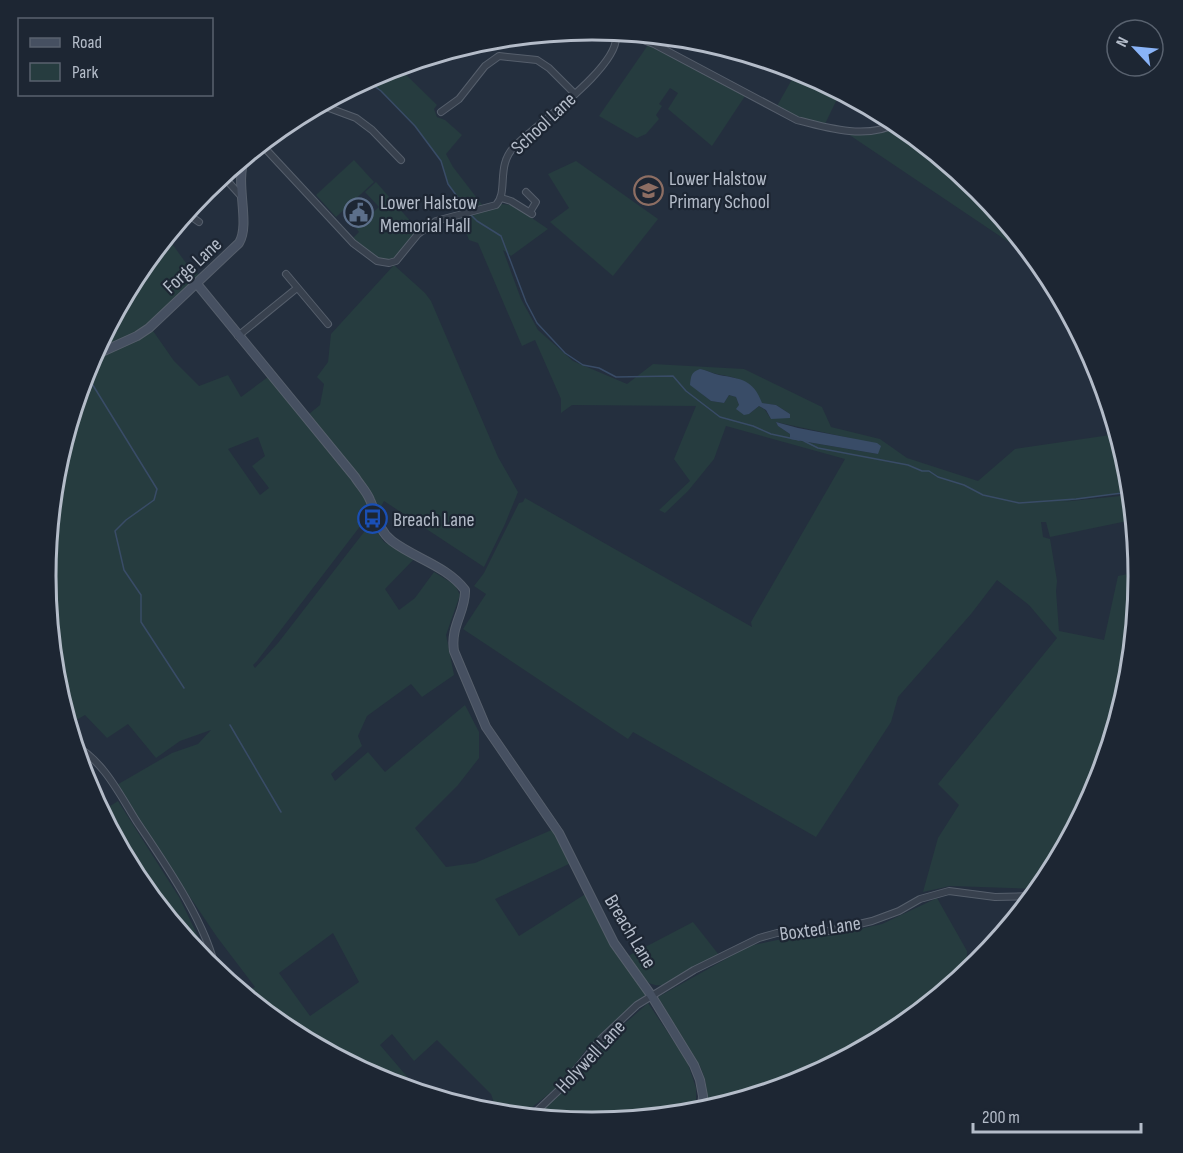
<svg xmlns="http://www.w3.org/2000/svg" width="1183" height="1153" font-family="'Sofia Sans Condensed',sans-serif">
	<rect width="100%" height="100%" fill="#242f3e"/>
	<g fill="#263c3f" fill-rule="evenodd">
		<path d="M648 45 745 96 712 146 668 109 678 93 670 88 659 104 662 106 656 115 659 119 646 134 637 138 599 116Z"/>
		<path d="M777 64 801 72 840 93 824 126 792 115 777 106 795 74Z"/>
		<path d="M398 67 437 105 434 109 437 117 445 120 462 135 446 154 453 167 483 206 467 210 448 184 441 161 415 126 381 91 366 80 383 71 387 74Z"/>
		<path d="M899 125 964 179 962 184 978 190 1034 259 848 134 890 129Z"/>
		<path d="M354 160 374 182 336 217 316 195Z"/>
		<path d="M576 161 658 219 613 276 550 222 569 208 548 174Z"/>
		<path d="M376 182 419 231 401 256 390 261 375 257 353 238 359 232 356 228 379 207 365 192Z"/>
		<path d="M500 204 513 205 548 229 511 256 503 250 521 299 538 330 573 361 627 384 653 364 744 369 822 407 831 427 880 439 907 458 978 481 1015 449 1117 434 1128 470 1130 492 1061 502 1130 495 1132 520 1050 537 1046 522H1041L1043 537 1050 539 1057 581 1056 591 1059 631 1104 640 1118 576 1138 572V577L1127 683 1096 786 1046 880 1039 889 950 886 923 892 938 838 959 805 938 784 1057 638 1029 605 997 580 971 614 898 697 891 722 816 837 633 732 628 739 463 629 486 594 474 586 484 573 519 503 523 502 525 498 752 627 751 622 845 459 726 426 714 459 688 491 665 513 659 510 690 481 674 459 696 406 572 405 561 413V399L535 340 522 346 478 243 469 240 461 218 474 215ZM705 370C725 379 738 372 753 391 757 395 760 398 761 403L776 405 790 414 771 419 765 410 759 406 749 414 739 405 736 397 729 395 724 403 711 401 702 394ZM776 422 854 439 878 454 790 439V434L778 426Z"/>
		<path d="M170 241 186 263 201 277 139 331 96 351 137 273 152 255Z"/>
		<path d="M394 265 425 293 431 301 498 457 518 492 505 524 484 567 384 501 377 514 372 496 309 414 320 405 324 384 317 377 328 362 331 334Z"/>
		<path d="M151 328 174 361 199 386 228 375 241 397 268 377 334 456 366 499 371 512 257 661 253 665 255 668 278 643 371 523 384 542 415 558 385 589 399 610 415 598 434 572 455 585 460 595 446 635 454 675 422 697 411 684 367 716 358 736 362 746 331 774 335 781 368 752 385 772 465 705 479 732V758L458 785 415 828 446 867 475 863 554 829 571 863 495 899 519 936 587 893 603 932 647 995 585 1051 560 1085 521 1116 498 1114 491 1094 437 1040 414 1061 392 1034 380 1045 422 1094 382 1081 288 1031 243 994 255 987 217 937 115 786 172 753 198 744 211 730 180 741 156 758 128 724 107 738 85 715 68 725 55 683 45 576 56 470 89 363 136 340ZM258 437 265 456 252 466 269 488 260 495 228 449ZM333 933 359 982 310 1016 279 973Z"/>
		<path d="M118 801 179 897 207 955 210 967 137 880 101 812Z"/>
		<path d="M937 898 967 951 966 973 895 1031 800 1082 706 1110V1083L701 1068 658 997 749 946 777 940 828 936 882 924Z"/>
		<path d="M693 922 719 955 663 985C644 988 637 970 628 956Z"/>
		<path d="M648 1003 687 1061 696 1088V1113L591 1123 534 1117 565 1089 602 1044Z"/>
	</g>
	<g fill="#394c67">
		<path d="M700 369C707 370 713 374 719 375 741 379 753 379 762 403L776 405 790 414V418L771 419 766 410 759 406 749 414 744 415 736 409 739 405 736 397 729 395 724 403 711 401 690 385C691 376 691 372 700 369Z"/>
		<path d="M776 422 798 428 877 443 881 446 878 454 790 439V434L778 426Z"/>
	</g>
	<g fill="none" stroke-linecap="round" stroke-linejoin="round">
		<g stroke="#394c67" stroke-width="1.5">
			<path d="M366 80 381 91 415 126 441 161 448 184 467 210"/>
			<path d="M470 214 477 221 501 236 526 302 537 323 565 353 583 365 599 368 616 377 673 376 686 391 720 417 753 426 771 434 799 440"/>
			<path d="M86 374 157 489 154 500 126 520 115 531 124 570 141 595V622L184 688"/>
			<path d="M804 441 818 448 908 465 922 471H929L938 477 964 485 983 495 1019 503 1076 499 1130 492"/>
			<path d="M230 725 281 812"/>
		</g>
		<defs>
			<g id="street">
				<path d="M616 36 638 38 654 44 797 120C827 128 868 140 896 123"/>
				<path d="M386 72 389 70"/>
				<path d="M321 105 356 118 372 130 401 160"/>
				<path d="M441 112 459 99 485 66 499 56 537 60 549 68 575 94"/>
				<path d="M261 144 353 243 377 261 389 263 396 261 418 234 436 221 496 205C509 191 495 166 515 146 537 124 619 67 616 36"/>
				<path d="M223 176 241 196"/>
				<path d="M224 177 240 161"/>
				<path d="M526 192 536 202 530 212"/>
				<path d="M501 198 511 201 532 214"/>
				<path d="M186 213 199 222"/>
				<path d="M286 274 328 324"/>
				<path d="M238 336 297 288"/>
				<path d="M74 745C103 760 120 795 137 822 164 862 208 925 216 972"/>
				<path d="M528 1117 538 1110 559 1090 601 1039 637 1005 694 970 759 938 777 933 813 930 829 931 872 921 899 911 920 899 949 891 995 897 1033 896"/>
			</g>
			<g id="secondary">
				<path d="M197 284 355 477C360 485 367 492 370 500 377 515 378 530 392 541 414 558 447 566 465 590 466 611 450 626 454 651L486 727 559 833 614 943 651 995 694 1065 700 1080 703 1096 702 1111"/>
				<path d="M93 356 137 336 149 328 239 243C251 223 234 183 245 157"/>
			</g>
		</defs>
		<use href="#street" stroke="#565f6c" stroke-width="8"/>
		<use href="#secondary" stroke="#565f6c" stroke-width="10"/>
		<use href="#street" stroke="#38414e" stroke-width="6"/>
		<use href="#secondary" stroke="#465061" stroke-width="8"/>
	</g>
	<defs>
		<symbol id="school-ring" viewBox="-11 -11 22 22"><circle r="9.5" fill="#1d2633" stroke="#8d6e63" stroke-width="1.5"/><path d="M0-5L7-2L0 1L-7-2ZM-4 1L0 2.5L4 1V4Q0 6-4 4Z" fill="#8d6e63"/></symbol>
		<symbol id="civic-ring" viewBox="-11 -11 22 22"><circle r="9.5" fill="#1d2633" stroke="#5c6f8a" stroke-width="1.5"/><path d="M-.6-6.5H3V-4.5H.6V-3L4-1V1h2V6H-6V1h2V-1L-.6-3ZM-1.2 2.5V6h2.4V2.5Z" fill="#5c6f8a"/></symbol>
		<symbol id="bus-ring" viewBox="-11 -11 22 22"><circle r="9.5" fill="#1d2633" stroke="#1a4fb4" stroke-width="1.5"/><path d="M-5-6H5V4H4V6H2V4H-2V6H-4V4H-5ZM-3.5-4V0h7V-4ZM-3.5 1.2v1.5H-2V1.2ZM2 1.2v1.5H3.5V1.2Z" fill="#1a4fb4"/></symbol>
	</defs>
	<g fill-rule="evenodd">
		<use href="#school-ring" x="632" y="174" width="33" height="33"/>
		<use href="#civic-ring" x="342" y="196" width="33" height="33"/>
		<use href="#bus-ring" x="356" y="502" width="33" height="33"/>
	</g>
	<g text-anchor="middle" stroke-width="4.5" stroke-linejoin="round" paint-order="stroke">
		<g font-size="20" fill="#b4bcc9" stroke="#1d2633">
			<text transform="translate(543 123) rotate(-43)" y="7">School Lane</text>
			<text transform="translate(192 265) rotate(-43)" y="7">Forge Lane</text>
			<text transform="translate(820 928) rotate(-8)" y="7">Boxted Lane</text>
			<text transform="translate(631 931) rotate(59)" y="7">Breach Lane</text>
			<text transform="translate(590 1056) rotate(-47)" y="7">Holywell Lane</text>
		</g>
		<g font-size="20" fill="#b4bcc9" stroke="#1d2633" text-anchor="start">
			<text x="669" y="185">Lower Halstow<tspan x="669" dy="23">Primary School</tspan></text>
			<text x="380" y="209">Lower Halstow<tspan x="380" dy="23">Memorial Hall</tspan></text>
			<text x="393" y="526">Breach Lane</text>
		</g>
	</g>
	<path d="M0 0H1183V1153H0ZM56 576a536 536 0 1 1 1072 0a536 536 0 1 1-1072 0Z" fill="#1d2633" fill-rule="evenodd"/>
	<path fill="none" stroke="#b4bcc9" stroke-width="3" d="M56 576a536 536 0 1 1 1072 0a536 536 0 1 1-1072 0Z"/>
	<rect x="18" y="18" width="195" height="78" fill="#1d2633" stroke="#59626f" stroke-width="1.5"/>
	<rect x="30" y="38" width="30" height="9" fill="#465061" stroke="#59626f" stroke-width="1.5"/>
	<text x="72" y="48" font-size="18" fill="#b4bcc9">Road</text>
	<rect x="30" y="63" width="30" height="18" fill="#263c3f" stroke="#59626f" stroke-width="1.5"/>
	<text x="72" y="78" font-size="18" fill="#b4bcc9">Park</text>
	<g transform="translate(1135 48) rotate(296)"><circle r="28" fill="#1d2633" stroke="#59626f" stroke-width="1.5"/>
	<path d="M0-4.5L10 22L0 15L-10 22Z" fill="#8ab4f8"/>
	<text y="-9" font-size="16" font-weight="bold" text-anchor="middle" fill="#b4bcc9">N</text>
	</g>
	<path d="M973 1123v9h168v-9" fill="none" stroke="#b4bcc9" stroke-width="3"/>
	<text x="982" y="1123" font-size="18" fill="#b4bcc9" stroke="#1d2633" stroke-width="4.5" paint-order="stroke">200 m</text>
</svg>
